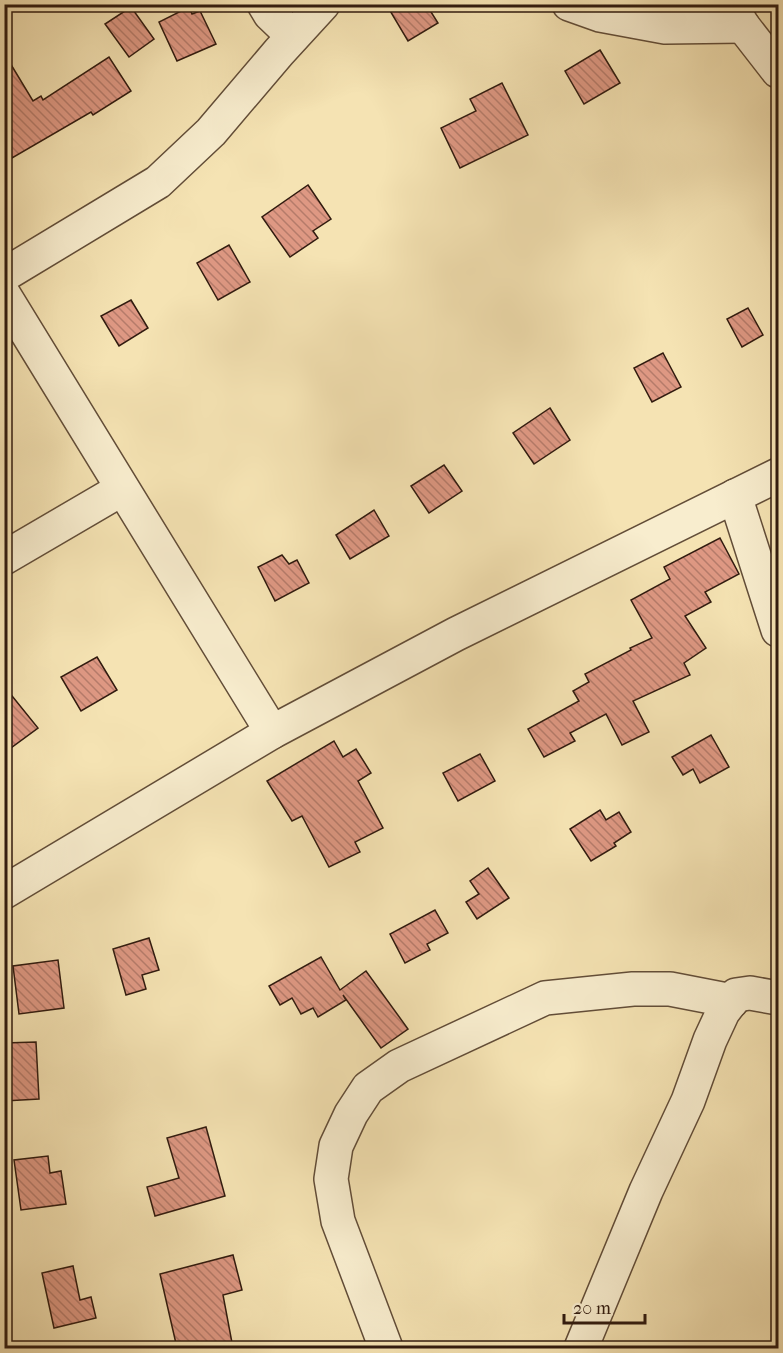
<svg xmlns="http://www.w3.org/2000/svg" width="783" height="1353" font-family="'IM FELL French Canon',serif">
	<defs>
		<pattern id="building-back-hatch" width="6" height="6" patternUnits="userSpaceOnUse" patternTransform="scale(1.5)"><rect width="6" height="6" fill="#de9883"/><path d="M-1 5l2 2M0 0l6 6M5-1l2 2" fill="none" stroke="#b57b6a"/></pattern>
	</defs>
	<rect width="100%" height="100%" fill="#f5e3b3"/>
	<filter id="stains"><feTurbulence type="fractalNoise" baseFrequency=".00333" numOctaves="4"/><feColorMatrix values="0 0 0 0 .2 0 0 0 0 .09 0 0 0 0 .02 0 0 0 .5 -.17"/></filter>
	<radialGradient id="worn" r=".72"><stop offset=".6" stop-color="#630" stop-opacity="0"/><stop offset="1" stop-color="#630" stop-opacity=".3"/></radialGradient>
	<g fill="url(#building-back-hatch)" stroke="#311b0f" stroke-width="1.5">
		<path d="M386 4H426L438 23 408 41Z"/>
		<path d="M131 7 154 39 129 57 105 24Z"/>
		<path d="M189 7 192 14 200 11 216 44 177 61 159 22Z"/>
		<path d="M600 50 620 83 584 104 565 71Z"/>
		<path d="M4 53 33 101 41 96 43 100 109 57 131 91 93 115 91 112 12 158 4 145Z"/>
		<path d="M502 83 528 135 460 168 441 128 476 111 470 99Z"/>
		<path d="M308 185 331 219 313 231 318 238 290 257 262 217Z"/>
		<path d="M229 245 250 282 218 300 197 263Z"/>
		<path d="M131 300 148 328 119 346 101 316Z"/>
		<path d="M748 308 763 335 742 347 727 319Z"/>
		<path d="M663 353 681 387 652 402 634 368Z"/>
		<path d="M550 408 570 440 534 464 513 433Z"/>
		<path d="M444 465 462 491 429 513 411 486Z"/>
		<path d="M374 510 389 536 350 559 336 535Z"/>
		<path d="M720 538 739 574 705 592 711 602 685 616 706 648 684 663 690 675 633 701 649 732 622 745 606 714 570 733 575 741 544 757 528 729 579 701 573 691 589 682 585 674 631 650 630 648 652 638 631 600 670 579 664 567Z"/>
		<path d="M282 555 289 564 297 560 309 583 275 601 258 567Z"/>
		<path d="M97 657 117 690 81 711 61 677Z"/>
		<path d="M4 686 38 728 4 753Z"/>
		<path d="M711 735 729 767 700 783 693 769 683 775 672 757Z"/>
		<path d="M334 741 343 757 356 749 371 773 358 781 383 828 355 842 360 852 329 867 302 816 292 821 267 781Z"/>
		<path d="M480 754 495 781 458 801 443 773Z"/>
		<path d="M600 810 606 820 619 812 631 832 614 843 616 846 591 861 570 829Z"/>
		<path d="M488 868 509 898 477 919 466 902 479 894 470 881Z"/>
		<path d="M435 910 448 933 427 944 430 950 405 963 390 934Z"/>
		<path d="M149 938 159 970 142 975 146 989 126 995 113 949Z"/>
		<path d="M321 957 340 990 366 971 408 1029 381 1048 343 995 346 1000 318 1017 313 1008 301 1014 292 998 280 1005 269 986Z"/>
		<path d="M58 960 64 1008 19 1014 13 966Z"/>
		<path d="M36 1042 39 1099 4 1101V1043Z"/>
		<path d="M206 1127 225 1196 155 1216 147 1187 179 1178 167 1138Z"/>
		<path d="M48 1156 50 1173 61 1171 66 1204 21 1210 14 1160Z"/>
		<path d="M233 1255 242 1290 223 1295 233 1348H177L160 1274Z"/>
		<path d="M73 1266 80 1300 91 1297 96 1318 54 1328 42 1273Z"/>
	</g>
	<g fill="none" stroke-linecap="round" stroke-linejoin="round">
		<defs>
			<g id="minor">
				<path d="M264 4 270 14 293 36"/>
				<path d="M569 4 600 15 665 27 743 26"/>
				<path d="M731 6 743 26 778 71"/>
				<path d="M4 275 158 182 211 132 279 52 323 4"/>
				<path d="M4 295 272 732"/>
				<path d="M735 496 778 630"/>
				<path d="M4 558 122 489"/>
				<path d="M4 892 272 732 456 634 778 475"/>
				<path d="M386 1348 338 1221 331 1179 336 1146 351 1114 368 1088 399 1066 545 998 633 989H670L732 1001"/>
				<path d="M581 1348 646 1191 688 1101 710 1040 723 1012 736 995 750 993 778 998"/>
			</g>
		</defs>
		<use href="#minor" stroke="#624d38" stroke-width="36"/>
		<use href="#minor" stroke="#f8edce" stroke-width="33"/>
	</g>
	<rect width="783" height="1353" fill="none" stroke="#f5e3b3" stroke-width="24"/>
	<rect x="6" y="6" width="771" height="1341" fill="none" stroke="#311b0f" stroke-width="3"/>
	<rect x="12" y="12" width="759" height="1329" fill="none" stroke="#311b0f" stroke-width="1.5"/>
	<path d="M564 1314v9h81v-9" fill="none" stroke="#311b0f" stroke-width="3"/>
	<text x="573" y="1314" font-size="18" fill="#311b0f" stroke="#f8edce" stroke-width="4.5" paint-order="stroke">20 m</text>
	<rect width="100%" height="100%" filter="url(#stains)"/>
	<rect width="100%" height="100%" fill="url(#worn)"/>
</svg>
